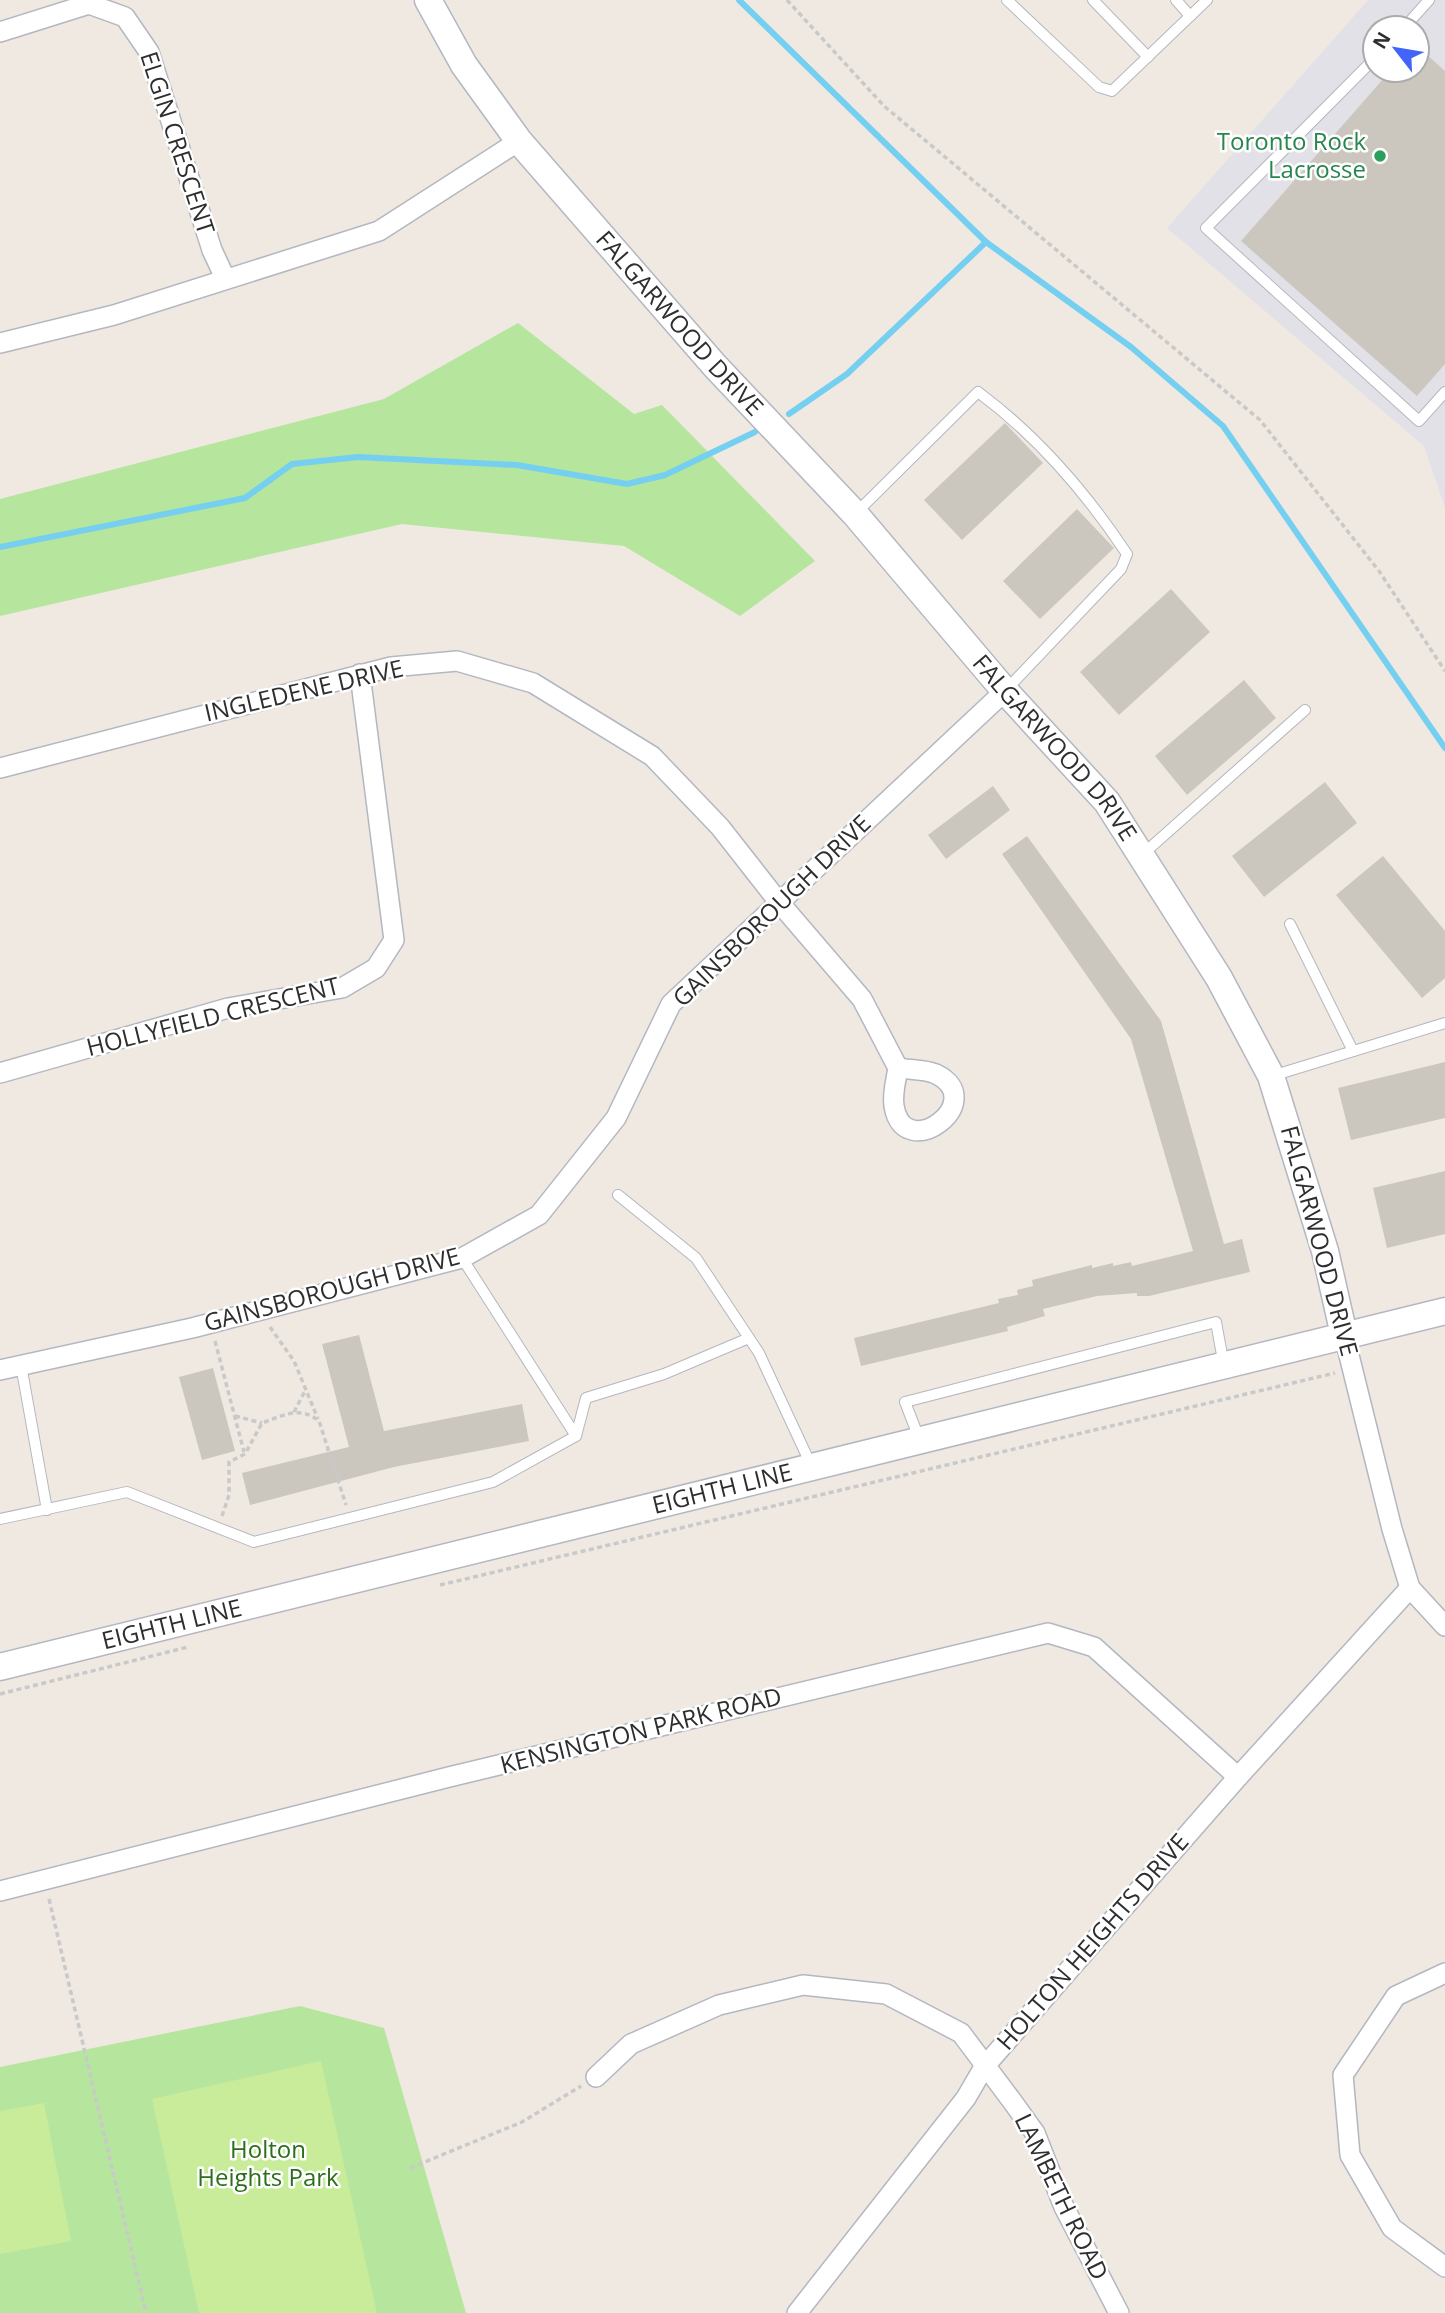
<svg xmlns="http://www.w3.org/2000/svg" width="1445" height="2313" font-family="'Open Sans',sans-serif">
	<rect width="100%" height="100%" fill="#efe9e1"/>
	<path fill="#e3e1e8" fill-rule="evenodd" d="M1368 0H1445V508L1424 446 1167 228ZM1375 28H1417V70H1375Z"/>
	<g fill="#b6e59e">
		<path d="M518 323 634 414 662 405 815 561 740 616 624 546 402 524 0 616V499L384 399Z"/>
		<path d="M300 2006 384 2028 466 2313H0V2067Z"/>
	</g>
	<g fill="#c9ec9a">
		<path d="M321 2061 377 2313H199L152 2099Z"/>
		<path d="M44 2103 71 2241 0 2254V2111Z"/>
	</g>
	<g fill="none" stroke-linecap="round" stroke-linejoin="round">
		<g stroke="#75cff0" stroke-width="6">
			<path d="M739 0 986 242 1131 347 1223 426 1445 748"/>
			<path d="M789 414 847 374 986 242"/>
			<path d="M0 547 245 498 292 464 358 457 517 465 627 484 665 475 755 432"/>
		</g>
	</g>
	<g fill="#cbc7bf">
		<path d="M1417 46 1445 71V364L1417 396 1241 241 1391 70H1417Z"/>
		<path d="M1005 423 1043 463 962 540 924 500Z"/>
		<path d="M1077 509 1114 548 1040 619 1003 581Z"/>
		<path d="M1171 589 1210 632 1119 715 1080 672Z"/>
		<path d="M1244 680 1276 718 1187 795 1155 756Z"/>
		<path d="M1325 782 1357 823 1264 897 1232 856Z"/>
		<path d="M993 786 1010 810 946 859 928 835Z"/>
		<path d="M1027 836 1161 1021 1224 1244 1242 1239 1250 1272 1149 1296H1137V1293L1097 1296 1043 1309 1045 1316 1007 1327 1008 1331 861 1366 854 1338 999 1303 998 1299 1018 1295 1017 1290 1033 1286 1032 1280 1092 1265V1268L1113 1263V1266L1131 1262 1132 1266 1193 1251 1131 1039 1002 854Z"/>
		<path d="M1383 856 1445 931V978L1422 998 1336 895Z"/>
		<path d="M1445 1062V1118L1351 1140 1338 1088Z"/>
		<path d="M1445 1171V1234L1387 1248 1373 1188Z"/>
		<path d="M359 1335 384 1431 522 1404 529 1441 394 1467 250 1505 242 1473 349 1447 322 1344Z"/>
		<path d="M213 1368 235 1451 202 1460 179 1377Z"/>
	</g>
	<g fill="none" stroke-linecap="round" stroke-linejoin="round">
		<defs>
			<g id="lane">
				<path d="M1007 0 1099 87 1112 91 1207 0"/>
				<path d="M1093 0 1148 57"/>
				<path d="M1176 0 1190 16"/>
				<path d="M1404 28 1429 0"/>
				<path d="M1375 58 1206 228 1419 421 1445 392"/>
				<path d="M857 512 978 392C1036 435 1087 494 1127 554L1121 569 1005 691"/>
				<path d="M1143 854 1305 710"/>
				<path d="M1290 924 1353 1051"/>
				<path d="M1272 1076 1445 1023"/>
				<path d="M618 1195 696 1258 759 1353 812 1467"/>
				<path d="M462 1258 576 1436"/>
				<path d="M21 1365 47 1510"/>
				<path d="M919 1438 905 1402 1216 1322 1224 1366"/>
				<path d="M0 1519 127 1492 254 1542 493 1482 576 1436 586 1398 664 1374 749 1338"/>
			</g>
			<g id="street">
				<path d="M0 32 89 4 125 17 149 52 212 250 225 278"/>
				<path d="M0 343 114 315 379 231 519 141"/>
				<path d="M0 768 391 667 457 661 533 683 652 756 720 827 778 901 862 999 898 1068"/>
				<path d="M898 1068C910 1070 925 1069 936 1074 991 1101 904 1166 894 1106 892 1094 896 1080 898 1068Z"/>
				<path d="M0 1073 228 1008 342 988 376 968 394 940 360 674"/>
				<path d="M1344 1335 1392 1529 1410 1588 1445 1626"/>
				<path d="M0 1370 192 1328 462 1258 539 1215 616 1118 671 1004 1005 691"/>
				<path d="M0 1891 449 1777 1048 1633 1094 1647 1238 1777"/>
				<path d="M1445 1973 1396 1996 1343 2075 1350 2155 1392 2228 1445 2267"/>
				<path d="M596 2077 631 2044 719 2005 803 1985 886 1994 961 2033 1012 2101 1035 2133 1064 2207 1119 2313"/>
				<path d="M797 2313 966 2098 984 2067 1238 1777 1410 1588"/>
			</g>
			<g id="secondary">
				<path id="s1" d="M428 0 464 65 519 141 715 366 855 514 1005 691 1107 802 1219 978 1271 1076 1325 1251 1344 1335"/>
				<path id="s2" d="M0 1667 1445 1311"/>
			</g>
		</defs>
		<use href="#lane" stroke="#b4b7c1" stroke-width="12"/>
		<use href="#street" stroke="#b4b7c1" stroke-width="22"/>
		<use href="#secondary" stroke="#b4b7c1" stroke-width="29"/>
		<g stroke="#c9c9c9" stroke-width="3.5" stroke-dasharray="5 3.5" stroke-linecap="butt">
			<path d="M787 0 884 106 1260 420 1379 571 1445 671"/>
			<path d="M270 1327 294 1361 318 1419"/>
			<path d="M215 1341 244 1452"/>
			<path d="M294 1412 306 1389"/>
			<path d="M235 1416 262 1423"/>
			<path d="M222 1516 229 1495V1462L245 1454 262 1423C282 1416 300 1405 319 1421L346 1505"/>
			<path d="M440 1585 1335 1373"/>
			<path d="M0 1694 188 1647"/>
			<path d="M49 1899 146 2313"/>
			<path d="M410 2168 522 2122 581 2086"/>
		</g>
		<use href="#lane" stroke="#fff" stroke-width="10"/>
		<use href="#street" stroke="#fff" stroke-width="19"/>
		<use href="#secondary" stroke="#fff" stroke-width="26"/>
	</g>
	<circle fill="#2e9e5b" stroke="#fff" stroke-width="2.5" cx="1380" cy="156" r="7"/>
	<g text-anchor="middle" stroke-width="5" stroke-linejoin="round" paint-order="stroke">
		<g font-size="24" fill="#27864d" stroke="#fff" text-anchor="end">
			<text x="1366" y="150">Toronto Rock<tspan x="1366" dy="28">Lacrosse</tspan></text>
		</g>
		<g font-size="24" fill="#2e2e2e" stroke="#fff">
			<text transform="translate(177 143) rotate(72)" y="8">ELGIN CRESCENT</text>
			<text dy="8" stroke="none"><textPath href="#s1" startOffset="411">FALGARWOOD DRIVE</textPath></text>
			<text transform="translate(304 691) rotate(-13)" y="8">INGLEDENE DRIVE</text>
			<text dy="8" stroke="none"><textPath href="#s1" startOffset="978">FALGARWOOD DRIVE</textPath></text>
			<text transform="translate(772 911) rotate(-44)" y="8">GAINSBOROUGH DRIVE</text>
			<text transform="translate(213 1017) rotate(-14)" y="8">HOLLYFIELD CRESCENT</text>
			<text transform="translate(1319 1241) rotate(75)" y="8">FALGARWOOD DRIVE</text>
			<text transform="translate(332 1290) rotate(-15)" y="8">GAINSBOROUGH DRIVE</text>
			<text dy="8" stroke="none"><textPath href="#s2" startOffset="744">EIGHTH LINE</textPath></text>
			<text dy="8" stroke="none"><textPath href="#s2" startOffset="177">EIGHTH LINE</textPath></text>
			<text transform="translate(641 1731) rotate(-14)" y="8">KENSINGTON PARK ROAD</text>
			<text transform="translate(1093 1942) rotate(-49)" y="8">HOLTON HEIGHTS DRIVE</text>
			<text transform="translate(1061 2197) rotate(64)" y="8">LAMBETH ROAD</text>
		</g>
		<g font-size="24" fill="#2c6e1b" stroke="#fff">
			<text x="268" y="2158">Holton<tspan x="268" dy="28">Heights Park</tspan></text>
		</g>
	</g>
	<g transform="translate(1396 49) rotate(301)"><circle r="33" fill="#ffffff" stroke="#ababab" stroke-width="2"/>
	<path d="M0-5L12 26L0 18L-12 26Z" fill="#4264fb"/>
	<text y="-10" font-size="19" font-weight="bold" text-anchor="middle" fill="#2e2e2e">N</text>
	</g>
</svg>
